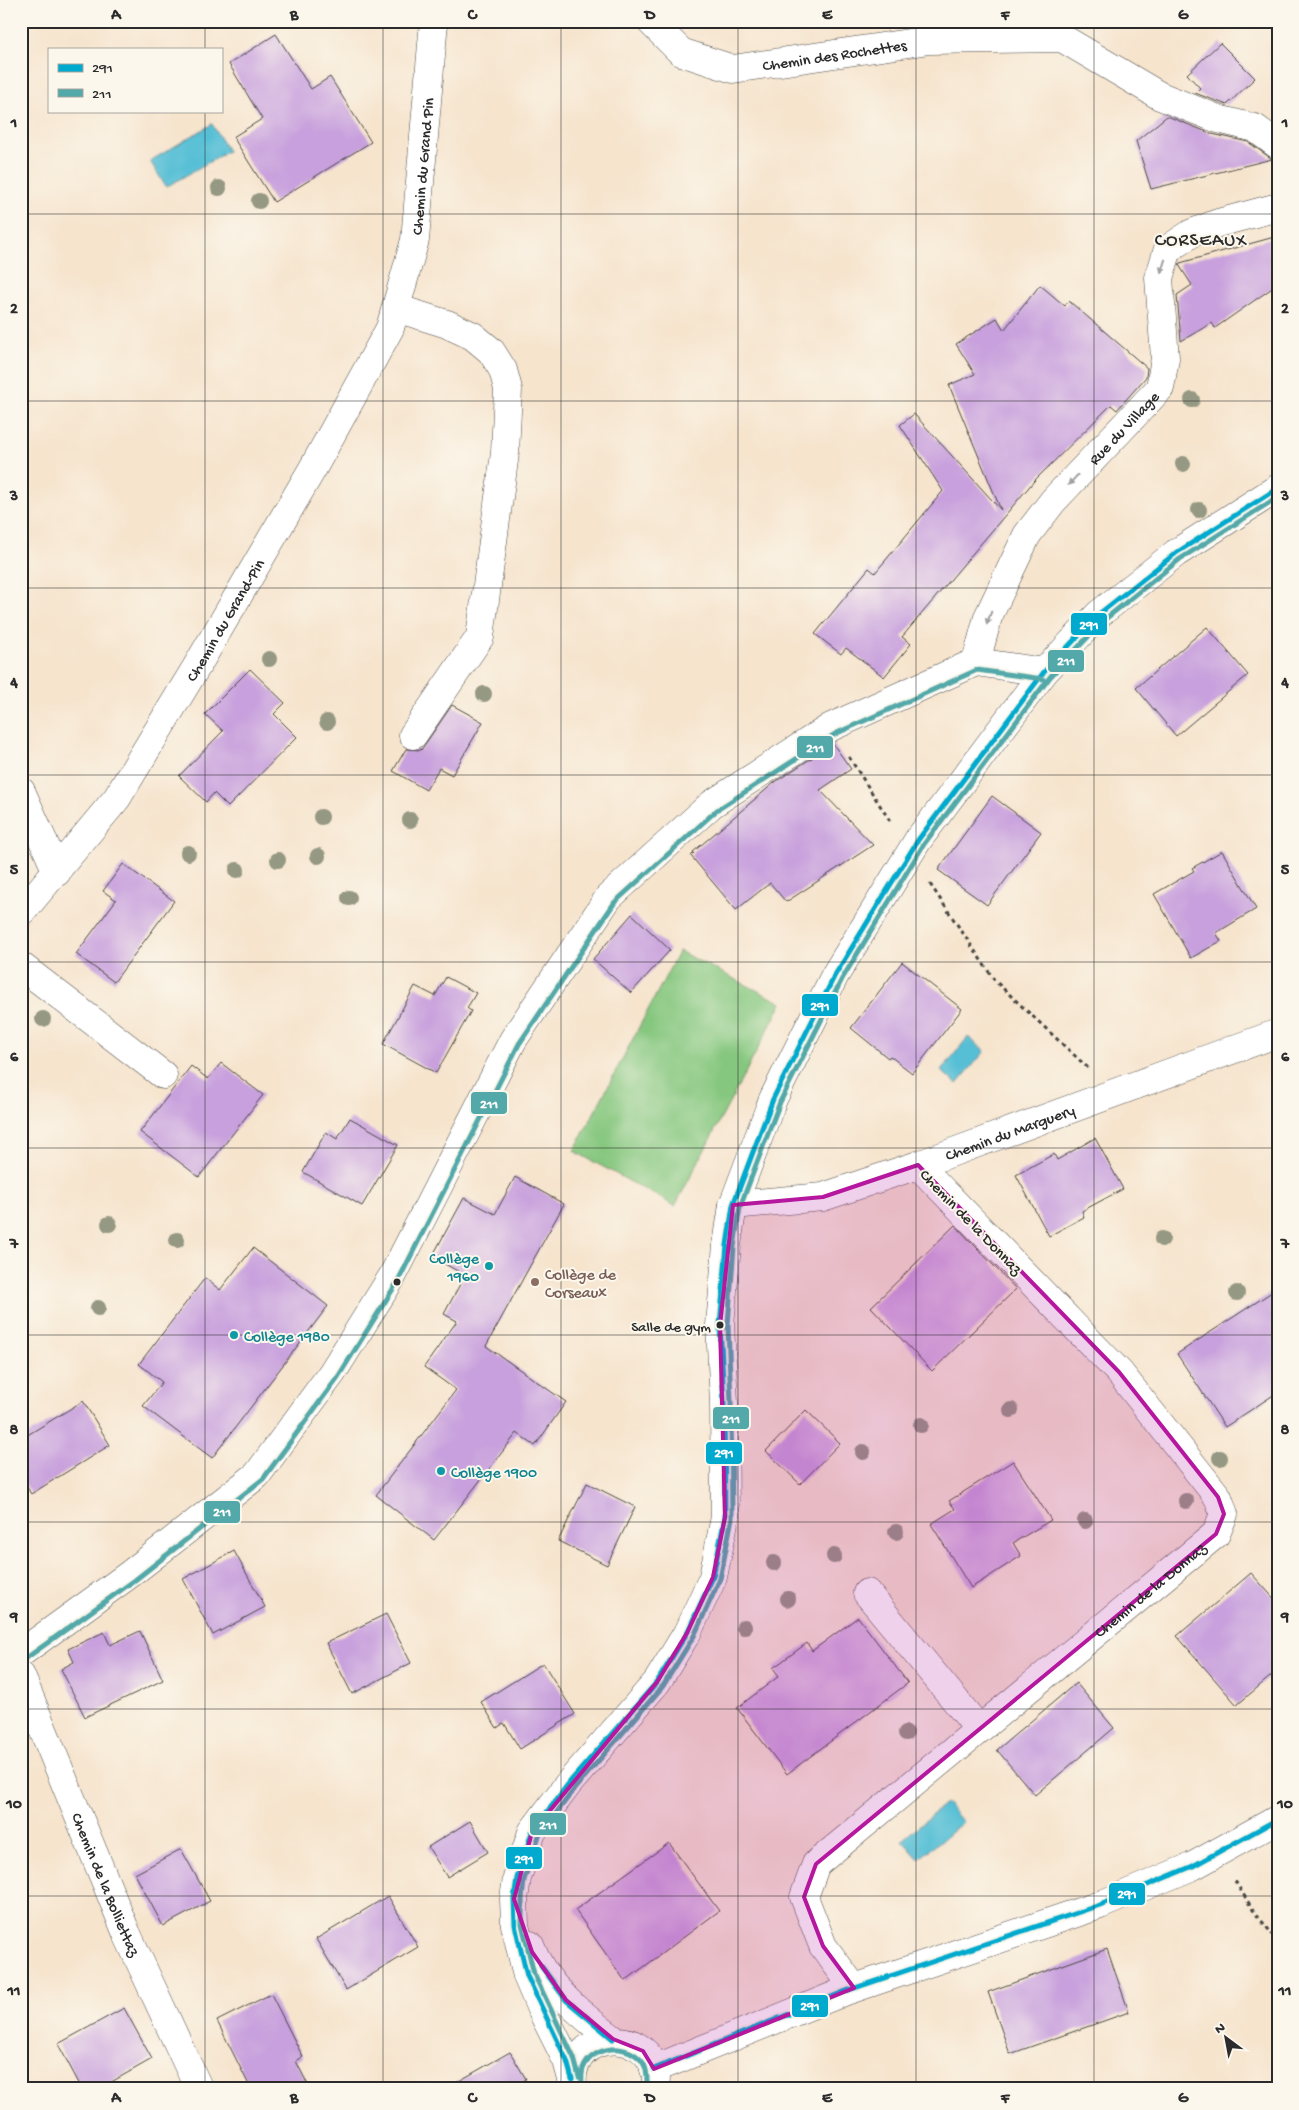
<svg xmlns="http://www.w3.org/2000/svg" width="1299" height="2110" font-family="'Gochi Hand',sans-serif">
	<rect width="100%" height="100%" fill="#fbf7ec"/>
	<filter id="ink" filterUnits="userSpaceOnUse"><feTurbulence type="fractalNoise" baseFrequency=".02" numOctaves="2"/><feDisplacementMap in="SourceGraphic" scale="10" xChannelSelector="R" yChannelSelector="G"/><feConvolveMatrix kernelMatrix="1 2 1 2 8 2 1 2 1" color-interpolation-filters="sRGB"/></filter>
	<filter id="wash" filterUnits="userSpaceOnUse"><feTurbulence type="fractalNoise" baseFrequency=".0096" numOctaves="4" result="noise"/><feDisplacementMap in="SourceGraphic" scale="20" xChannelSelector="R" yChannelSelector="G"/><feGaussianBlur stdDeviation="1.12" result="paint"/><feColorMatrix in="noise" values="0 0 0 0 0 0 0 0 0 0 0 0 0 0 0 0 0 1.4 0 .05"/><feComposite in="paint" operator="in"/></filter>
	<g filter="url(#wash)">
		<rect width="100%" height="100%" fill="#f6e4cd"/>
		<path fill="#86c77f" stroke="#587955" d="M679 951 782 1003 675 1206 574 1151Z"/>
		<g fill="#57bfd5" stroke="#417580">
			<path d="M212 124 228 151 166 187 150 161Z"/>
			<path d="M968 1037 985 1051 957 1084 941 1071Z"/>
			<path d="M946 1803 963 1822 919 1859 902 1840Z"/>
		</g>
		<g id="blocks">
			<g fill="#c8a0dd">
				<path d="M276 34 311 89 330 77 371 142 274 202 233 137 262 119 229 64Z"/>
				<path d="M1220 43 1255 78 1227 105 1195 93 1200 88 1187 74Z"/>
				<path d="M1167 116 1212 134 1248 142 1272 159 1151 189 1136 141Z"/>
				<path d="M1278 236V284L1215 328 1212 323 1181 341 1177 295 1192 285 1179 265 1180 263Z"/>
				<path d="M1040 285 1065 306 1069 301 1147 368 1146 377 1117 410 1111 405 1034 481 902 637 911 644 884 677 846 648 841 654 815 634 869 568 875 573 943 491 900 425 914 414 1001 510 949 385 975 374 956 344 997 318 1004 330Z"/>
				<path d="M1207 627 1248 675 1176 736 1136 688Z"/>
				<path d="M250 669 285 703 274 714 297 737 228 807 214 793 206 802 179 776 223 731 205 714Z"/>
				<path d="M452 705 483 722 452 775 439 768 426 790 393 771 406 749 421 750Z"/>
				<path d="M833 744 851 769 820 790 873 845 786 902 770 883 736 910 691 856 694 853 693 852 775 782Z"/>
				<path d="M992 796 1041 832 987 905 938 870Z"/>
				<path d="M1222 851 1256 909 1216 933 1221 941 1191 958 1154 894 1194 871 1192 868Z"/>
				<path d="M123 864 174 901 114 982 76 954 116 900 103 891Z"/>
				<path d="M632 914 670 950 631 993 593 959Z"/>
				<path d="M902 962 962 1009 912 1073 890 1056 888 1058 851 1028Z"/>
				<path d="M446 977 476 993 467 1008 471 1011 436 1073 383 1044 415 986 435 996Z"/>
				<path d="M221 1063 263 1095 199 1177 140 1132 191 1066 208 1079Z"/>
				<path d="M350 1118 398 1145 362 1206 303 1172 326 1132 337 1139Z"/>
				<path d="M1095 1138 1123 1189 1082 1211 1084 1217 1049 1236 1016 1175 1054 1154 1057 1160Z"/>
				<path d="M515 1177 564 1204 486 1346 566 1402 535 1446 517 1433 434 1540 376 1495 456 1390 424 1367 457 1321 444 1314 465 1275 432 1257 464 1198 495 1214Z"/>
				<path d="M955 1225 1016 1289 932 1371 871 1307Z"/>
				<path d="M253 1248 328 1306 212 1458 143 1406 162 1382 139 1364 205 1278 220 1290Z"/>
				<path d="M1278 1288V1392L1225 1427 1177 1354Z"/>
				<path d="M83 1401 110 1445 31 1494 21 1477V1439Z"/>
				<path d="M806 1410 840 1443 800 1484 766 1451Z"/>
				<path d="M1013 1461 1051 1520 1013 1543 1021 1556 971 1588 931 1524 955 1509 949 1501Z"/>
				<path d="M587 1483 635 1507 607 1565 558 1541Z"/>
				<path d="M234 1551 265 1607 213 1635 183 1579Z"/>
				<path d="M1251 1573 1278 1603V1670L1237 1705 1177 1636Z"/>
				<path d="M386 1614 411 1663 352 1694 326 1643Z"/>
				<path d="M858 1617 908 1683 787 1774 737 1708 779 1676 773 1668 807 1643 812 1651Z"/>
				<path d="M140 1631 163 1680 85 1717 61 1669 74 1662 68 1649 104 1632 110 1645Z"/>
				<path d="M543 1663 575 1714 520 1749 504 1723 497 1728 481 1702Z"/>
				<path d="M1076 1683 1114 1728 1035 1795 997 1750Z"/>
				<path d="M470 1821 488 1852 447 1877 428 1847Z"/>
				<path d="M669 1843 719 1911 625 1981 575 1910Z"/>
				<path d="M181 1849 210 1901 163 1926 135 1874Z"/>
				<path d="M388 1896 418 1947 346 1990 316 1939Z"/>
				<path d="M1107 1949 1129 2012 1010 2054 988 1992Z"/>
				<path d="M271 1994 303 2057 296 2061 310 2089H251L217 2021Z"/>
				<path d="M124 2008 152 2059 99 2089H82L58 2044Z"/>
				<path d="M510 2052 526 2079 509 2089H445Z"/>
			</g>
		</g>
	</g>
	<g filter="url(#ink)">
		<use href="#blocks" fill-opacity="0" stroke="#494743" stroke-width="1"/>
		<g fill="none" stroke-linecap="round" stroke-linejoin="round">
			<defs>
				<g id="minor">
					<path id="s1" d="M650 21 681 52 733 69 929 40 1062 38 1160 96 1218 119 1255 128 1278 145"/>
					<path d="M396 308 447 324 473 336 491 351 503 370 508 389 505 453 480 637 413 735"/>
					<path id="s2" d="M976 662 988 617 1027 535 1053 501 1160 388 1165 358 1159 278 1168 249 1192 233 1218 223 1278 207"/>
					<path d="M21 791 57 872"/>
					<path id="s3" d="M21 913 117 798 197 666 313 468 390 328 415 240 434 21"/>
					<path d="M21 966 163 1075"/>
					<path id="s4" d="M733 1205 823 1197 918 1165 1278 1033"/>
					<path d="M867 1593 979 1729"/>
					<path d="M21 1653 130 1574 257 1475 332 1373 392 1277 513 1040 609 897 712 804 831 727 976 662 1044 672"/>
					<path id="s5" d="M21 1676 127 1934 199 2089"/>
					<path d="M530 1945C544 1985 581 2015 613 2039"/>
					<path id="s6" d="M854 1988 823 1946 804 1897 816 1864 1216 1534 1224 1514 1218 1497 1119 1372 918 1165"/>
					<path d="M654 2069 846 1991 1100 1905 1193 1866 1278 1819"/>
					<path d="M572 2079 567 2061 540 2007 527 1976 515 1925 514 1899 517 1878 532 1832 569 1783 657 1682 687 1633 713 1577 725 1517 724 1403 720 1325 727 1245 733 1205 773 1099 835 975 918 840 1044 672 1099 614 1176 553 1278 488"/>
					<path d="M573 2086C566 2024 666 2026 655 2089"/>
				</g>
			</defs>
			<use href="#minor" stroke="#494743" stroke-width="29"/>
			<g stroke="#494743" stroke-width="3" stroke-dasharray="4 4" stroke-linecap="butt">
				<path d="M849 757 890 821"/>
				<path d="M930 884 995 981 1088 1068"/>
				<path d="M1235 1881 1255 1913 1278 1941"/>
			</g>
			<use href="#minor" stroke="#fff" stroke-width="28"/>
			<defs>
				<g id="bus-1">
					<path d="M541 1966 566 2000 613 2039"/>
					<path d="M654 2069 846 1991 1100 1905 1193 1866 1278 1819"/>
					<path d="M572 2079 567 2061 527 1976 515 1925 514 1899 517 1878 532 1832 569 1783 657 1682 687 1633 713 1577 725 1517 724 1403 720 1325 727 1245 733 1205 773 1099 835 975 918 840 1044 672 1099 614 1176 553 1278 488"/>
				</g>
				<g id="bus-2">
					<path d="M25 1659 135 1580 263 1479 338 1377 398 1281 519 1044 615 902 717 810 835 734 977 670 1043 679"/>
					<path d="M579 2077 574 2058 534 1974 522 1924V1899L524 1880 539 1836 575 1788 663 1686 694 1636 720 1579 732 1518 731 1403 728 1325 734 1246 740 1207 780 1102 842 979 924 844 1050 677 1104 620 1180 559 1278 497"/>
					<path d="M582 2089C582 2083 581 2075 583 2069 591 2047 624 2042 640 2059 648 2067 647 2078 647 2089"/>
				</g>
			</defs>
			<use href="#bus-1" stroke="#fbf7ec" stroke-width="9"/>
			<use href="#bus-2" stroke="#fbf7ec" stroke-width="9"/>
			<use href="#bus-1" stroke="#00a9ce" stroke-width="5"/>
			<use href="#bus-2" stroke="#53a9aa" stroke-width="5"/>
		</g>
		<g fill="#959882">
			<circle cx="219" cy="188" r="8"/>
			<circle cx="259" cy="201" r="8"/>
			<circle cx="1192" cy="400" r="8"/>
			<circle cx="1183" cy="464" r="8"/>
			<circle cx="1199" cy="510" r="8"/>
			<circle cx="269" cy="659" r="8"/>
			<circle cx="484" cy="694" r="8"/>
			<circle cx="327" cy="722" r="8"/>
			<circle cx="321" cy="817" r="8"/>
			<circle cx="410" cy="820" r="8"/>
			<circle cx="188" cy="853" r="8"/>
			<circle cx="318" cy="856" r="8"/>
			<circle cx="278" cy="860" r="8"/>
			<circle cx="237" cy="870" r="8"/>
			<circle cx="349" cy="898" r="8"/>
			<circle cx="43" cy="1019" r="8"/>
			<circle cx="109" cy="1224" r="8"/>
			<circle cx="1162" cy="1239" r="8"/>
			<circle cx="177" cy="1240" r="8"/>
			<circle cx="1237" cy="1293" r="8"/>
			<circle cx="98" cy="1308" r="8"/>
			<circle cx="1011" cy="1410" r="8"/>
			<circle cx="921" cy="1425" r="8"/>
			<circle cx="863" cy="1452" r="8"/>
			<circle cx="1220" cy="1458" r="8"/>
			<circle cx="1186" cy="1501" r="8"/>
			<circle cx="1085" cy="1521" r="8"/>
			<circle cx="896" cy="1532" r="8"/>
			<circle cx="834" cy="1556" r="8"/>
			<circle cx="774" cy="1563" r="8"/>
			<circle cx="788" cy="1599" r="8"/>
			<circle cx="744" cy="1627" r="8"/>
			<circle cx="906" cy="1733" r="8"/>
		</g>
		<defs><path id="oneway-solid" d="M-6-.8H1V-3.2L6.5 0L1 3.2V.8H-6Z" transform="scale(1.25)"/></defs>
		<g fill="#a0a0a0">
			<use href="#oneway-solid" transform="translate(1163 266) rotate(108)"/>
			<use href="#oneway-solid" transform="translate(1073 480) rotate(133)"/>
			<use href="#oneway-solid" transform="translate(989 618) rotate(110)"/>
		</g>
	</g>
	<path fill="#b5179e" fill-opacity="0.2" stroke="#b5179e" stroke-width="4" stroke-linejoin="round" d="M918 1165 1119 1372 1218 1497 1224 1514 1216 1534 816 1864 804 1897 823 1946 854 1988 654 2069 643 2051 613 2039 566 2000 532 1952 514 1899 532 1832 657 1682 687 1633 713 1577 725 1517 720 1325 733 1205 823 1197Z"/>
	<path fill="none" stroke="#2b2b2b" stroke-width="1" stroke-opacity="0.55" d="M205 21V49M383 21V2089M561 21V2089M738 21V2089M916 21V2089M1094 21V2089M205 111V2089M21 214H1278M21 401H1278M21 588H1278M21 775H1278M21 962H1278M21 1148H1278M21 1335H1278M21 1522H1278M21 1709H1278M21 1896H1278"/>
	<g fill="#0f9aa8" stroke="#fbf7ec" stroke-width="2">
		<circle cx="489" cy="1266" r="5"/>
		<circle cx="234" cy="1335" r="5"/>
		<circle cx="441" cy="1471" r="5"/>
	</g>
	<g fill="#2b2b2b" stroke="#fbf7ec" stroke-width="2">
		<circle cx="397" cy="1282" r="4.5"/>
		<circle cx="720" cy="1325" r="4.5"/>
	</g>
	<circle fill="#8d6e63" stroke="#fbf7ec" stroke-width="2" cx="535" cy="1282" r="5"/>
	<g text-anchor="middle" stroke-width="4" stroke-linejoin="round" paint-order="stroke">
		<g font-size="15" fill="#2b2b2b" stroke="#fbf7ec" text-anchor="end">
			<text x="711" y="1331">Salle de gym</text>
		</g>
		<g font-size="16" fill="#2b2b2b" stroke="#fbf7ec">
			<text dy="6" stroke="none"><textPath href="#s1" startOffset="201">Chemin des Rochettes</textPath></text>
			<text dy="6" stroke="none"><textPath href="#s3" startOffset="859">Chemin du Grand Pin</textPath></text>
			<text dy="6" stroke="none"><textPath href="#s2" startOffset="282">Rue du Village</textPath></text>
			<text dy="6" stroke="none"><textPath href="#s3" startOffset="358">Chemin du Grand-Pin</textPath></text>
			<text dy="6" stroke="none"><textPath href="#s4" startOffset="288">Chemin du Marguery</textPath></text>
			<text transform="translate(972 1221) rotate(46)" y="6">Chemin de la Donnaz</text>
			<text dy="6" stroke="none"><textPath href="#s6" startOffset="572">Chemin de la Donnaz</textPath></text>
			<text dy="6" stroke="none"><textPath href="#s5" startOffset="225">Chemin de la Bolliettaz</textPath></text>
		</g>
		<g font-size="16" fill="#0d838f" stroke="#fbf7ec" text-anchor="start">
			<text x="479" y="1263" text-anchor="end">Collège<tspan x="479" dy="18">1960</tspan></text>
			<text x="244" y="1341">Collège 1980</text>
			<text x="451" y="1477">Collège 1900</text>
		</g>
		<g font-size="16" fill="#785e54" stroke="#fbf7ec" text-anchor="start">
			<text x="545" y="1279">Collège de<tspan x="545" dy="18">Corseaux</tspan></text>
		</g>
		<g font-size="19" letter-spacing="1" fill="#2b2b2b" stroke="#fbf7ec">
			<text x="1201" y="245">CORSEAUX</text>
		</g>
	</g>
	<g stroke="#fbf7ec" stroke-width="2">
		<rect x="1070" y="612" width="38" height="24" rx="5" fill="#00a9ce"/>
		<rect x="1047" y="649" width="38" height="24" rx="5" fill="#53a9aa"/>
		<rect x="796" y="735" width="38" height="24" rx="5" fill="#53a9aa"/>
		<rect x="801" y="993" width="38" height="24" rx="5" fill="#00a9ce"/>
		<rect x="470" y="1091" width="38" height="24" rx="5" fill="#53a9aa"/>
		<rect x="712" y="1406" width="38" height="24" rx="5" fill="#53a9aa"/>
		<rect x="705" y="1441" width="38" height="24" rx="5" fill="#00a9ce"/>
		<rect x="203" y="1500" width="38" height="24" rx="5" fill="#53a9aa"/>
		<rect x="529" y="1812" width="38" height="24" rx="5" fill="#53a9aa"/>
		<rect x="505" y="1846" width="38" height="24" rx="5" fill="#00a9ce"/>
		<rect x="1108" y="1882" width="38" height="24" rx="5" fill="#00a9ce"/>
		<rect x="791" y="1994" width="38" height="24" rx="5" fill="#00a9ce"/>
	</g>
	<g font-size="14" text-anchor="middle" font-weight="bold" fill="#fff">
		<text x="1089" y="629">291</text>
		<text x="1066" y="665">211</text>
		<text x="815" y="752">211</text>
		<text x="820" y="1010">291</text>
		<text x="489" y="1108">211</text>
		<text x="731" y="1423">211</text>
		<text x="724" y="1457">291</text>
		<text x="222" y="1516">211</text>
		<text x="548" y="1829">211</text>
		<text x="524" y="1863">291</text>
		<text x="1127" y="1898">291</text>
		<text x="810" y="2010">291</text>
	</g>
	<rect width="1299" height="2110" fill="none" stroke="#fbf7ec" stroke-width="55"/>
	<rect x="48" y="48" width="175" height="65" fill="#fbf7ec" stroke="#a8a59f"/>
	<rect x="58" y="64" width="25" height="8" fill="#00a9ce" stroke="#a8a59f"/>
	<text x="92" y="72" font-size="15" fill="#2b2b2b">291</text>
	<rect x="58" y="89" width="25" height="8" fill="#53a9aa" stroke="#a8a59f"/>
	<text x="92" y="98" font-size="15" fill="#2b2b2b">211</text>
	<g transform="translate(1226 2038) rotate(328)" stroke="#fbf7ec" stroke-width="4" paint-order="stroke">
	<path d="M0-4L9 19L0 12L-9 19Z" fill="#2b2b2b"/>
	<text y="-8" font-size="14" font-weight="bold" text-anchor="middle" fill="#2b2b2b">N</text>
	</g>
	<rect x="28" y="28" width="1244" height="2054" fill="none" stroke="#2b2b2b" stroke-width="2"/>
	<g font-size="16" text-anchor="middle" font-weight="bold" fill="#2b2b2b">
		<text x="116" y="19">A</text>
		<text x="294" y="19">B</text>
		<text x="472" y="19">C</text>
		<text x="650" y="19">D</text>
		<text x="827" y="19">E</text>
		<text x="1005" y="19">F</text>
		<text x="1183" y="19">G</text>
		<text x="14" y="127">1</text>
		<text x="1285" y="127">1</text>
		<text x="14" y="313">2</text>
		<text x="1285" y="313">2</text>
		<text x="14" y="500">3</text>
		<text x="1285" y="500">3</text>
		<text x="14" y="687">4</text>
		<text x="1285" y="687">4</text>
		<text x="14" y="874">5</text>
		<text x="1285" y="874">5</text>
		<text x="14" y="1061">6</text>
		<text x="1285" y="1061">6</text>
		<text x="14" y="1248">7</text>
		<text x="1285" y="1248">7</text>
		<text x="14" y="1434">8</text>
		<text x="1285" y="1434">8</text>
		<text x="14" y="1621">9</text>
		<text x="1285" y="1621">9</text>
		<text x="14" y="1808">10</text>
		<text x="1285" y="1808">10</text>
		<text x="14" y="1995">11</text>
		<text x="1285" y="1995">11</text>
		<text x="116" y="2102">A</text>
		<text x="294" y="2102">B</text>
		<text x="472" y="2102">C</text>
		<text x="650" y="2102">D</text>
		<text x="827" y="2102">E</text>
		<text x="1005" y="2102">F</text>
		<text x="1183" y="2102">G</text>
	</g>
</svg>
